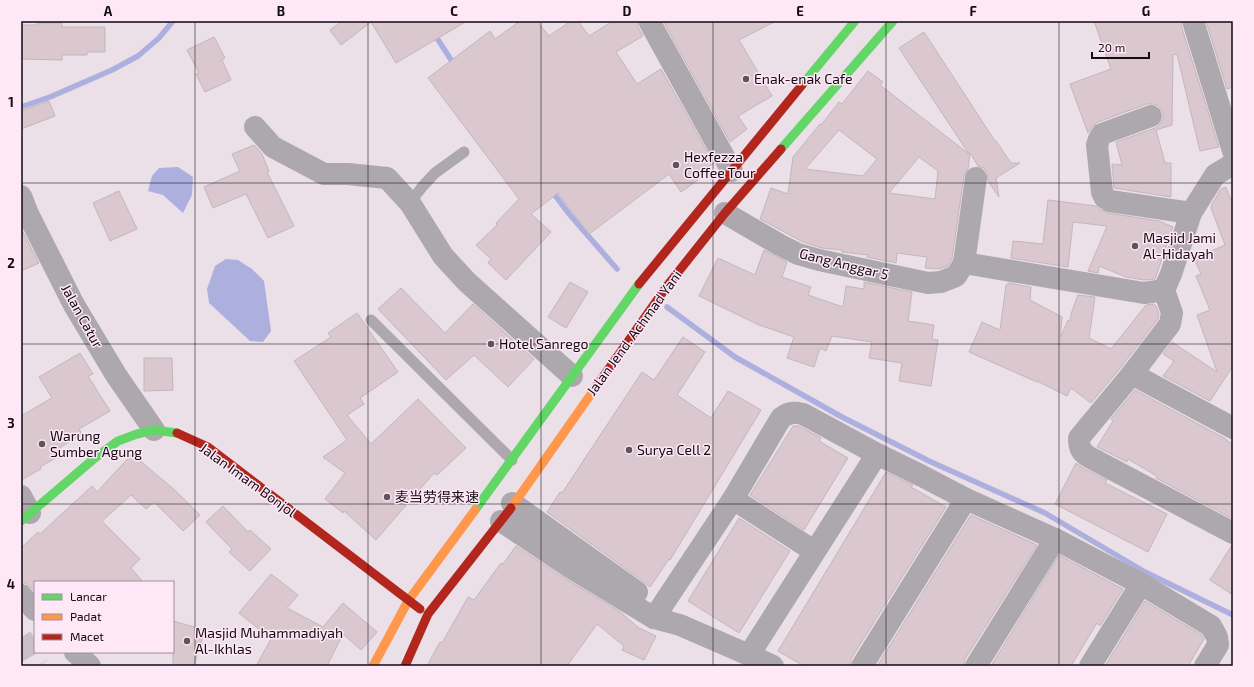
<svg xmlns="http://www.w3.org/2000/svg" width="1254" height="687" font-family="'Exo 2','Noto Sans SC',sans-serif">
	<rect width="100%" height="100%" fill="#ebdfe8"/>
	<g fill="#adafdf">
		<path d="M178 167 193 177 192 195 183 213 163 195 148 191 152 176 159 168Z"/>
		<path d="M226 259 238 260 252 269 264 281 271 331 263 342 250 341 209 303 207 289 215 266Z"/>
	</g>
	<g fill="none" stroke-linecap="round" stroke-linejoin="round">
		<g stroke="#adafdf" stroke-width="5.5">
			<path d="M426 21 455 66"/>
			<path d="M21 107 50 97 112 70 138 56 159 38 173 21"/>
			<path d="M551 190 570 215 617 269"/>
			<path d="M667 307 735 357 842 417 929 461 1045 513 1145 572 1233 615"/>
		</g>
	</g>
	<g fill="#dbc7ce" stroke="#c1b7bc" fill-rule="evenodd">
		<path d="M342 21H467L396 63 371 22 341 45 330 30Z"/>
		<path d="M520 21H537L549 36 571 21H578L589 36 613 21H637L638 27 643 36 616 52 637 84 661 69 714 163 696 176 698 180 681 192 669 174 589 234 558 193 531 214 551 232 506 280 488 263 491 259 476 245 497 225 496 223 519 199 428 78 490 31 495 39Z"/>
		<path d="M663 21H776L739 40 772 96 738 116 747 129 730 142Z"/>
		<path d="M1094 21H1181V25L1219 147 1200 151 1177 54 1173 55 1172 125 1156 130 1165 163H1171V197L1114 188 1112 164 1122 165 1116 142 1155 128 1160 124 1163 119V112L1159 106 1153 104H1147L1098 122 1092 127 1088 133 1070 84 1111 69Z"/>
		<path d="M1206 21H1233V87L1227 89Z"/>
		<path d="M37 23H62V27H105V52H87V55H62V60L21 59V25H37Z"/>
		<path d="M924 32 995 141H996L1011 163H1020L996 178 999 197 988 181 987 173 984 168 978 166 970 153 968 169 964 176 952 259 948 266 939 269 925 268 927 257 897 253 896 263 867 257 868 255 842 252V250L822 248 803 242 760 219 771 188 788 194 793 157 820 124 821 125 839 102 842 104 868 71 883 82 880 85 969 154 899 48ZM839 130 877 159 863 176 805 169ZM919 157 938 171 935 199 889 193Z"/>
		<path d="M214 37 225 58 222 60 231 80 205 92 196 74 199 73 187 50Z"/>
		<path d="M49 101 55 116 21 129V111Z"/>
		<path d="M254 145 262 154 269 171 267 172 294 226 268 238 246 194 213 208 204 187 240 171 232 154Z"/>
		<path d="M1226 187 1233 205V366L1210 401 1163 376 1174 361 1163 354 1172 342 1217 372 1197 315 1210 310 1196 276 1201 274 1194 258 1225 245 1211 208 1212 204 1221 189Z"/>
		<path d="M119 191 137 229 110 241 93 203Z"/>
		<path d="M1048 200 1096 206 1099 209 1108 213 1159 221 1173 227 1155 279 1144 280 1126 277 1099 266 1098 273 1088 271 1107 226 1073 222 1068 267 1011 258 1013 241 1043 244Z"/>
		<path d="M21 228 39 263 21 271Z"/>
		<path d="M764 250 787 262 782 277 811 287 808 295 843 307 846 286 864 289V282L912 292 908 321 934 325 932 339 938 340 931 386 899 381 902 363 869 358 872 342 832 336 826 351 820 348 814 367 787 358 794 337 759 325 699 296 718 258 755 275Z"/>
		<path d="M570 282 588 292 566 328 548 317Z"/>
		<path d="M1008 283 1031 287 1030 300 1062 317 1060 338 1068 320 1070 321 1071 314 1078 295 1095 297 1089 338 1111 349 1146 305 1154 304 1156 306 1159 314 1158 319 1122 366 1091 403 1071 388 1067 396 1037 381V382L969 352 982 322 1000 330 1006 285H1008Z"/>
		<path d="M401 288 445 333 473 304 534 359 508 387 474 355 446 380 378 309Z"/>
		<path d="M357 313 398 372 360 398 364 404 347 415 371 444 418 399 466 448 437 475 434 473 376 540 344 511 343 513 325 499 345 473 323 457 347 440 294 361 331 337 328 333Z"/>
		<path d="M683 337 705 352 677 395 711 418 728 391 761 410 670 560 669 559 650 587 644 582 547 512 560 492 562 493 642 372 654 380Z"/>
		<path d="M80 353 93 374 88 376 110 411 79 429 82 434 56 450 59 456 40 467 41 469 21 480V416L52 398 39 377Z"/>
		<path d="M144 358H172L173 390 144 391Z"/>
		<path d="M1135 390 1226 439V440L1233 444V519L1156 478 1157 477 1155 475 1128 459 1127 462 1097 447 1113 421 1111 419Z"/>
		<path d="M793 426H799L821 438 819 441 848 458 804 530 750 495Z"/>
		<path d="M132 454 177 492 200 515 183 531 154 502 146 509 131 495 102 521 140 559 131 568 143 582H35V591L25 583H21V548L38 532 40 534 92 486 97 492Z"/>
		<path d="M1076 463 1083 468 1107 480 1105 483 1167 514 1148 552 1055 504Z"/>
		<path d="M886 472 913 485 911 487 946 507 851 659 850 666H804L778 651Z"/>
		<path d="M223 506 248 532 250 530 271 549 250 571 229 552 232 549 206 522Z"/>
		<path d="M971 515 1037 545 965 659 964 666H877Z"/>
		<path d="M739 518 790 551 739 633 688 601Z"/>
		<path d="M1232 545H1233V595L1210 580Z"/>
		<path d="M516 546 563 577 619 611 639 628 656 636 644 660 622 650 624 646 597 624 567 666H427L440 642 442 643 468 597 474 600 501 563 503 564Z"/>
		<path d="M1059 555 1123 589 1100 626 1097 623 1071 666H991Z"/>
		<path d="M271 574 298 595 287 608 323 627 343 603 377 632 361 650 343 634 327 666H256L271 639 239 613Z"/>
		<path d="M1145 601 1202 635 1204 639 1188 666H1105Z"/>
		<path d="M173 621 205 630 194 666H173Z"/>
	</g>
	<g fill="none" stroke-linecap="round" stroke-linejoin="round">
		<path stroke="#cabfc8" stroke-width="22" stroke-dasharray="22 11" stroke-linecap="butt" d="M21 637 38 666"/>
		<g stroke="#ada8ad" stroke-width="11">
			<path d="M410 203 422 187 435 173 464 152"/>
			<path d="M371 320 512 460"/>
		</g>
		<g stroke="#ada8ad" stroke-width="22">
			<path d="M649 21 732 171"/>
			<path d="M1193 21 1233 151"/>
			<path d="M1151 116 1102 134 1099 139 1097 145 1102 192 1105 198 1110 201 1191 213"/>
			<path d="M255 127 273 147 324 174H348L387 178 410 203 443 256 467 282 572 376"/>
			<path d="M21 196 28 214 74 305 116 375 154 430"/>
			<path d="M725 213 780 245 798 254 819 260 928 283 941 282 956 276 964 263 976 178"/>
			<path d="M964 263 1144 293 1164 290 1171 274 1191 213 1215 175 1233 164"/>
			<path d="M1164 290 1172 313 1170 324 1132 374 1079 438C1079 448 1081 452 1089 457L1233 533"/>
			<path d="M1132 374 1233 428"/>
			<path d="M21 496 30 513"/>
			<path d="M733 499 814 551"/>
			<path d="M512 503 637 592"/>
			<path d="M501 521 570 567 654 618 680 625 749 655 773 666"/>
			<path d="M21 595 35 610"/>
			<path d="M654 618 733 499 781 418C789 412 794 412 803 414L877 454 922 476 966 499 1055 539 1141 584 1211 626 1217 637 1218 645 1205 666"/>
			<path d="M75 652 90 666"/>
			<path d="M749 655 877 454"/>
			<path d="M862 666 966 499"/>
			<path d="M976 666 1055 539"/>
			<path d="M1090 666 1141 584"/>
		</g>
		<g stroke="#63d668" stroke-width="9">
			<path d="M802 85 855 21"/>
			<path d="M781 149 893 21"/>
			<path d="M475 510 639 284"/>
			<path d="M21 521 96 457 118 441 137 434 154 430 177 433"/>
		</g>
		<g stroke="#ff974d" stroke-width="9">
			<path d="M511 508 598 384"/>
			<path d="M373 666 408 601 475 510"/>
		</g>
		<g stroke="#b3261e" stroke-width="9">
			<path d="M639 284 802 85"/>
			<path d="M598 384 667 286 725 213 781 149"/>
			<path d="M177 433 208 447 420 609"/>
			<path d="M405 666 428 614 511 508"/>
		</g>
	</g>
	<path fill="none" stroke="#120b10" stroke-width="1" stroke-opacity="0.55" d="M195 21V666M368 21V666M541 21V666M713 21V666M886 21V666M1059 21V666M21 183H1233M21 344H1233M21 504H1233"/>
	<g fill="#5e555c" stroke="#fee7f7" stroke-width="1.5">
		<circle cx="746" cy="79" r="4"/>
		<circle cx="676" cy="165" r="4"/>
		<circle cx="1135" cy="246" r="4"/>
		<circle cx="491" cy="344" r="4"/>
		<circle cx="42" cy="444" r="4"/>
		<circle cx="629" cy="450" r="4"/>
		<circle cx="387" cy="497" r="4"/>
		<circle cx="187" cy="641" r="4"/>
	</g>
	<g text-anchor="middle" stroke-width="3" stroke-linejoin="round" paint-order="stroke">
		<g font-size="14" fill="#120b10" stroke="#fee7f7" text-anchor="start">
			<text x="754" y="84">Enak-enak Cafe</text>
			<text x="684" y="162">Hexfezza<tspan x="684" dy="16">Coffee Tour</tspan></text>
			<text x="1143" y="243">Masjid Jami<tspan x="1143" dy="16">Al-Hidayah</tspan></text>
			<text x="499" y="349">Hotel Sanrego</text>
			<text x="50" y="441">Warung<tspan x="50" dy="16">Sumber Agung</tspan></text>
			<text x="637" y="455">Surya Cell 2</text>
			<text x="395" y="502">麦当劳得来速</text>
			<text x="195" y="638">Masjid Muhammadiyah<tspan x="195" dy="16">Al-Ikhlas</tspan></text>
		</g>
		<g font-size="14" fill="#120b10" stroke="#fee7f7">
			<text transform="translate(844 264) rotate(14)" y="5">Gang Anggar 5</text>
			<text transform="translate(82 316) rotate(61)" y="5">Jalan Catur</text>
			<text transform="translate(634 333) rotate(-54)" y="5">Jalan Jend. Achmad Yani</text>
			<text transform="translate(248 480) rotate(36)" y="5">Jalan Imam Bonjol</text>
		</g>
	</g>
	<rect width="1254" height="687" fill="none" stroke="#fee7f7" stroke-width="44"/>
	<rect x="34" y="581" width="140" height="72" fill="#fee7f7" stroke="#a08f9b"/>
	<rect x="42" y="594" width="20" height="6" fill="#63d668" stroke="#a08f9b"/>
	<text x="70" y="601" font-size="12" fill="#120b10">Lancar</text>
	<rect x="42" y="614" width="20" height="6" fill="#ff974d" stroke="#a08f9b"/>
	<text x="70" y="621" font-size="12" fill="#120b10">Padat</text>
	<rect x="42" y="634" width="20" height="6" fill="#b3261e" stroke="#a08f9b"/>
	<text x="70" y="641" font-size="12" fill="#120b10">Macet</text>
	<path d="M1092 52v6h57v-6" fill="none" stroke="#120b10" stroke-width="2"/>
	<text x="1098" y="52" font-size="12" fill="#120b10" stroke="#fee7f7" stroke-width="3" paint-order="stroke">20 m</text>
	<rect x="22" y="22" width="1210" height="643" fill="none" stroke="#120b10" stroke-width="1.5"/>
	<g font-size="13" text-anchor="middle" font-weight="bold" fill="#120b10">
		<text x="108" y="16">A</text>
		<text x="281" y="16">B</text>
		<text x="454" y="16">C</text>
		<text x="627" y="16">D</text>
		<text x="800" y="16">E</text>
		<text x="973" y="16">F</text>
		<text x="1146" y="16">G</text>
		<text x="11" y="107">1</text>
		<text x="11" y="268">2</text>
		<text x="11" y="428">3</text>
		<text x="11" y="589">4</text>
	</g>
</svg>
